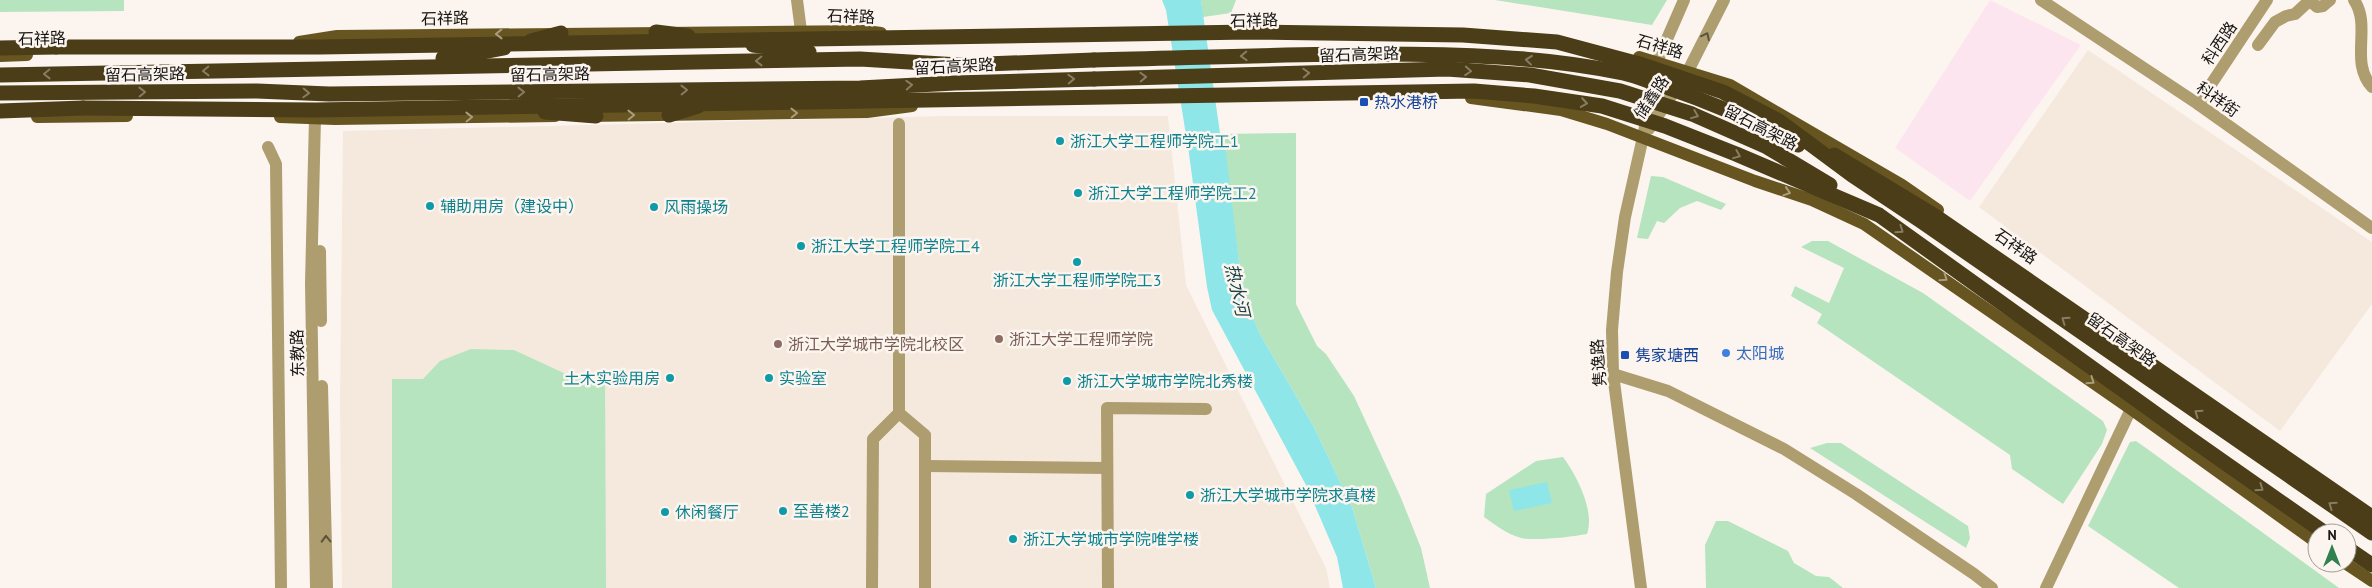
<svg xmlns="http://www.w3.org/2000/svg" width="2372" height="588" font-family="'PT Sans','Noto Sans SC',sans-serif">
	<rect width="100%" height="100%" fill="#fcf5ef"/>
	<g fill="#f5e9de">
		<path d="M2088 50 2372 242V304L2280 431 1979 207Z"/>
		<path d="M944 116H1168L1186 285 1326 568 1330 588H342L340 403 343 131Z"/>
	</g>
	<path fill="#fde5f0" d="M1990 0 2081 45 1970 201 1895 148Z"/>
	<g fill="#b5e4be">
		<path d="M0 0H124V11L0 12Z"/>
		<path d="M1201 0H1236L1231 13 1203 17Z"/>
		<path d="M1495 0H1667L1652 25Z"/>
		<path d="M1296 133V304L1317 346 1326 354 1354 396 1401 498 1421 548 1430 588H1376L1352 507 1314 427 1260 334 1248 306 1239 261 1220 134Z"/>
		<path d="M1651 176 1663 177 1726 204 1721 210 1697 201 1680 208 1664 223 1657 221 1648 239 1637 238Z"/>
		<path d="M1812 241H1828L1923 293 2103 421 2107 430 2102 444 2063 504 2012 469 2010 455 1817 323 1822 314 1791 296 1795 286 1829 303 1844 268 1801 247Z"/>
		<path d="M471 349 514 350 568 375 605 374 606 588H392V379H423L440 361Z"/>
		<path d="M2136 441 2146 448 2339 588H2179L2088 526 2130 442Z"/>
		<path d="M1827 443H1841L1968 526 1970 538 1966 548 1810 448Z"/>
		<path d="M1563 457C1577 476 1595 511 1587 534 1571 537 1536 541 1521 538 1507 534 1495 525 1484 517L1486 494 1536 461Z"/>
		<path d="M1716 521H1728L1788 551 1794 563 1816 576 1829 577 1843 588H1706L1705 545Z"/>
	</g>
	<g fill="#8fe6e8">
		<path d="M1162 0H1201L1220 133 1226 153 1239 261 1248 306 1260 334 1314 427 1352 507 1376 588H1343L1337 557 1307 487 1212 310 1207 287 1189 154 1166 10Z"/>
		<path d="M1547 482 1552 503 1514 511 1509 490Z"/>
	</g>
	<g fill="none" stroke-linecap="round" stroke-linejoin="round">
		<g stroke="#ae9d6f" stroke-width="12">
			<path d="M797 0 801 31"/>
			<path d="M2041 0 2198 104 2372 228"/>
			<path d="M2309 0 2317 7 2323 6 2330 0"/>
			<path d="M2354 0C2372 26 2349 62 2372 87"/>
			<path d="M2258 45 2275 22 2286 16 2295 14 2309 1"/>
			<path d="M2198 104 2267 0"/>
			<path d="M315 118 311 283 316 588"/>
			<path d="M1649 129 1688 71 1724 0"/>
			<path d="M268 147 276 164 281 588"/>
			<path d="M320 251 321 321"/>
			<path d="M1613 374 1668 391 1784 449 1856 494 1974 574 1992 588"/>
			<path d="M322 386 327 588"/>
			<path d="M899 413 925 435V588"/>
			<path d="M925 466 1107 468"/>
			<path d="M872 588 873 439 899 413V124"/>
			<path d="M1108 588 1107 408 1206 409"/>
			<path d="M1641 588 1613 374 1612 330 1617 272 1625 217 1643 137 1657 62 1684 0"/>
			<path d="M2046 588 2131 409"/>
		</g>
		<g stroke="#675521" stroke-width="12">
			<path d="M299 42 337 36 866 31 881 33"/>
			<path d="M0 56 27 55"/>
			<path d="M1639 57 1730 85 1902 185 1938 210"/>
			<path d="M1471 98 1561 110 1607 124 1755 181 1812 200 1864 224 2131 409 2317 543"/>
			<path d="M587 116 867 112 912 106"/>
			<path d="M37 117 127 116"/>
			<path d="M280 117 335 119 555 116"/>
			<path d="M2345 563 2372 581"/>
		</g>
		<g stroke="#4a3d17" stroke-width="15">
			<path d="M656 32 688 36"/>
			<path d="M531 41 561 33"/>
			<path d="M753 45 809 52"/>
			<path d="M0 48 56 47"/>
			<path d="M443 58 462 56 504 48"/>
			<path d="M0 75 860 59 959 65 1094 60"/>
			<path d="M0 93 257 91 329 94 860 88 955 83 1094 79"/>
			<path d="M0 111 83 108"/>
			<path d="M545 112 596 116"/>
			<path d="M669 115 698 106"/>
			<path d="M1834 155 1935 216 2372 517"/>
			<path d="M2347 548 2372 565"/>
		</g>
		<g stroke="#4a3d17" stroke-width="15">
			<path d="M56 47H320L1250 32 1463 35 1557 42 1643 65 1723 92 1779 121 1852 175 1921 221 2372 533"/>
			<path d="M1094 60C1188 58 1281 54 1374 54 1457 54 1542 56 1623 73 1637 76 1650 82 1663 86 1710 102 1755 121 1798 145"/>
			<path d="M1094 79 1447 69 1530 75 1620 91 1692 114 1767 147 1830 185"/>
			<path d="M83 108 315 110 1474 91 1534 96 1602 106 1665 126 1736 154 1879 215 2191 439 2325 533"/>
		</g>
	</g>
	<defs><path id="oneway-chevron" d="M-2-3.5L2.5 0L-2 3.5" fill="none" stroke-width="1.6" stroke-linecap="round" stroke-linejoin="round" transform="scale(1.25)"/></defs>
	<g stroke="#aa9d7e">
		<use href="#oneway-chevron" transform="translate(499 34) rotate(179)"/>
		<use href="#oneway-chevron" transform="translate(794 113) rotate(-1)"/>
		<use href="#oneway-chevron" transform="translate(631 115) rotate(-1)"/>
		<use href="#oneway-chevron" transform="translate(469 117) rotate(-1)"/>
		<use href="#oneway-chevron" transform="translate(1787 192) rotate(18)"/>
		<use href="#oneway-chevron" transform="translate(1944 278) rotate(35)"/>
		<use href="#oneway-chevron" transform="translate(2091 381) rotate(35)"/>
	</g>
	<g stroke="#5c533d">
		<use href="#oneway-chevron" transform="translate(1706 36) rotate(-64)"/>
		<use href="#oneway-chevron" transform="translate(326 539) rotate(-91)"/>
	</g>
	<g stroke="#887d63">
		<use href="#oneway-chevron" transform="translate(1244 56) rotate(178)"/>
		<use href="#oneway-chevron" transform="translate(1529 60) rotate(-174)"/>
		<use href="#oneway-chevron" transform="translate(759 61) rotate(179)"/>
		<use href="#oneway-chevron" transform="translate(206 71) rotate(179)"/>
		<use href="#oneway-chevron" transform="translate(1468 71) rotate(4)"/>
		<use href="#oneway-chevron" transform="translate(1306 73) rotate(-2)"/>
		<use href="#oneway-chevron" transform="translate(47 74) rotate(179)"/>
		<use href="#oneway-chevron" transform="translate(1143 77) rotate(-2)"/>
		<use href="#oneway-chevron" transform="translate(1071 79) rotate(-2)"/>
		<use href="#oneway-chevron" transform="translate(909 85) rotate(-3)"/>
		<use href="#oneway-chevron" transform="translate(684 90) rotate(-1)"/>
		<use href="#oneway-chevron" transform="translate(142 92) rotate(-1)"/>
		<use href="#oneway-chevron" transform="translate(521 92) rotate(-1)"/>
		<use href="#oneway-chevron" transform="translate(306 93) rotate(2)"/>
		<use href="#oneway-chevron" transform="translate(1584 103) rotate(9)"/>
		<use href="#oneway-chevron" transform="translate(1695 115) rotate(22)"/>
		<use href="#oneway-chevron" transform="translate(1737 155) rotate(22)"/>
		<use href="#oneway-chevron" transform="translate(1900 230) rotate(35)"/>
		<use href="#oneway-chevron" transform="translate(2065 320) rotate(-145)"/>
		<use href="#oneway-chevron" transform="translate(2198 413) rotate(-145)"/>
		<use href="#oneway-chevron" transform="translate(2260 488) rotate(35)"/>
		<use href="#oneway-chevron" transform="translate(2332 505) rotate(-145)"/>
	</g>
	<g fill="#1a4fb4" stroke="#fcf5ef" stroke-width="2">
		<rect x="1359" y="97" width="10" height="10" rx="2.5"/>
		<rect x="1620" y="350" width="10" height="10" rx="2.5"/>
	</g>
	<g fill="#0f9aa8" stroke="#fcf5ef" stroke-width="2">
		<circle cx="1060" cy="141" r="5"/>
		<circle cx="1078" cy="193" r="5"/>
		<circle cx="430" cy="206" r="5"/>
		<circle cx="654" cy="207" r="5"/>
		<circle cx="801" cy="246" r="5"/>
		<circle cx="1077" cy="262" r="5"/>
		<circle cx="670" cy="378" r="5"/>
		<circle cx="769" cy="378" r="5"/>
		<circle cx="1067" cy="381" r="5"/>
		<circle cx="1190" cy="495" r="5"/>
		<circle cx="783" cy="511" r="5"/>
		<circle cx="665" cy="512" r="5"/>
		<circle cx="1013" cy="539" r="5"/>
	</g>
	<g fill="#8d6e63" stroke="#fcf5ef" stroke-width="2">
		<circle cx="999" cy="339" r="5"/>
		<circle cx="778" cy="344" r="5"/>
	</g>
	<circle fill="#3f7fe0" stroke="#fcf5ef" stroke-width="2" cx="1726" cy="353" r="5"/>
	<g text-anchor="middle" stroke-width="5" stroke-linejoin="round" paint-order="stroke">
		<g font-size="16" fill="#181614" stroke="#fcf5ef">
			<text transform="translate(851 16) rotate(2)" y="6">石祥路</text>
			<text transform="translate(445 18) rotate(-1)" y="6">石祥路</text>
			<text transform="translate(1254 20) rotate(-2)" y="6">石祥路</text>
			<text transform="translate(42 38) rotate(-1)" y="6">石祥路</text>
			<text transform="translate(2219 43) rotate(-56)" y="6">科西路</text>
			<text transform="translate(1660 46) rotate(16)" y="6">石祥路</text>
			<text transform="translate(1359 54) rotate(-2)" y="6">留石高架路</text>
			<text transform="translate(954 66) rotate(-3)" y="6">留石高架路</text>
			<text transform="translate(145 74) rotate(-1)" y="6">留石高架路</text>
			<text transform="translate(550 74) rotate(-1)" y="6">留石高架路</text>
			<text transform="translate(1651 97) rotate(-56)" y="6">储鑫路</text>
			<text transform="translate(2218 99) rotate(35)" y="6">科祥街</text>
			<text transform="translate(1761 127) rotate(27)" y="6">留石高架路</text>
			<text transform="translate(2016 246) rotate(35)" y="6">石祥路</text>
			<text transform="translate(2122 339) rotate(35)" y="6">留石高架路</text>
			<text transform="translate(297 353) rotate(-91)" y="6">东教路</text>
			<text transform="translate(1598 363) rotate(-94)" y="6">隽逸路</text>
		</g>
		<g font-size="16" fill="#164399" stroke="#fcf5ef" text-anchor="start">
			<text x="1374" y="108">热水港桥</text>
			<text x="1635" y="361">隽家塘西</text>
		</g>
		<g font-size="16" fill="#0d838f" stroke="#fcf5ef" text-anchor="start">
			<text x="1070" y="147">浙江大学工程师学院工1</text>
			<text x="1088" y="199">浙江大学工程师学院工2</text>
			<text x="440" y="212">辅助用房（建设中）</text>
			<text x="664" y="213">风雨操场</text>
			<text x="811" y="252">浙江大学工程师学院工4</text>
			<text x="1077" y="286" text-anchor="middle">浙江大学工程师学院工3</text>
			<text x="660" y="384" text-anchor="end">土木实验用房</text>
			<text x="779" y="384">实验室</text>
			<text x="1077" y="387">浙江大学城市学院北秀楼</text>
			<text x="1200" y="501">浙江大学城市学院求真楼</text>
			<text x="793" y="517">至善楼2</text>
			<text x="675" y="518">休闲餐厅</text>
			<text x="1023" y="545">浙江大学城市学院唯学楼</text>
		</g>
		<g font-size="16" fill="#785e54" stroke="#fcf5ef" text-anchor="start">
			<text x="1009" y="345">浙江大学工程师学院</text>
			<text x="788" y="350">浙江大学城市学院北校区</text>
		</g>
		<g font-size="16" fill="#366cbe" stroke="#fcf5ef" text-anchor="start">
			<text x="1736" y="359">太阳城</text>
		</g>
		<g font-size="18" font-style="italic" fill="#1b4445" stroke="#fcf5ef">
			<text transform="translate(1237 290) rotate(77)" y="6">热水河</text>
		</g>
	</g>
	<g transform="translate(2332 548)"><circle r="24" fill="#fcf5ef" stroke="#a19c97"/>
	<path d="M0-4L9 19L0 12L-9 19Z" fill="#318050"/>
	<text y="-8" font-size="14" font-weight="bold" text-anchor="middle" fill="#181614">N</text>
	</g>
</svg>
